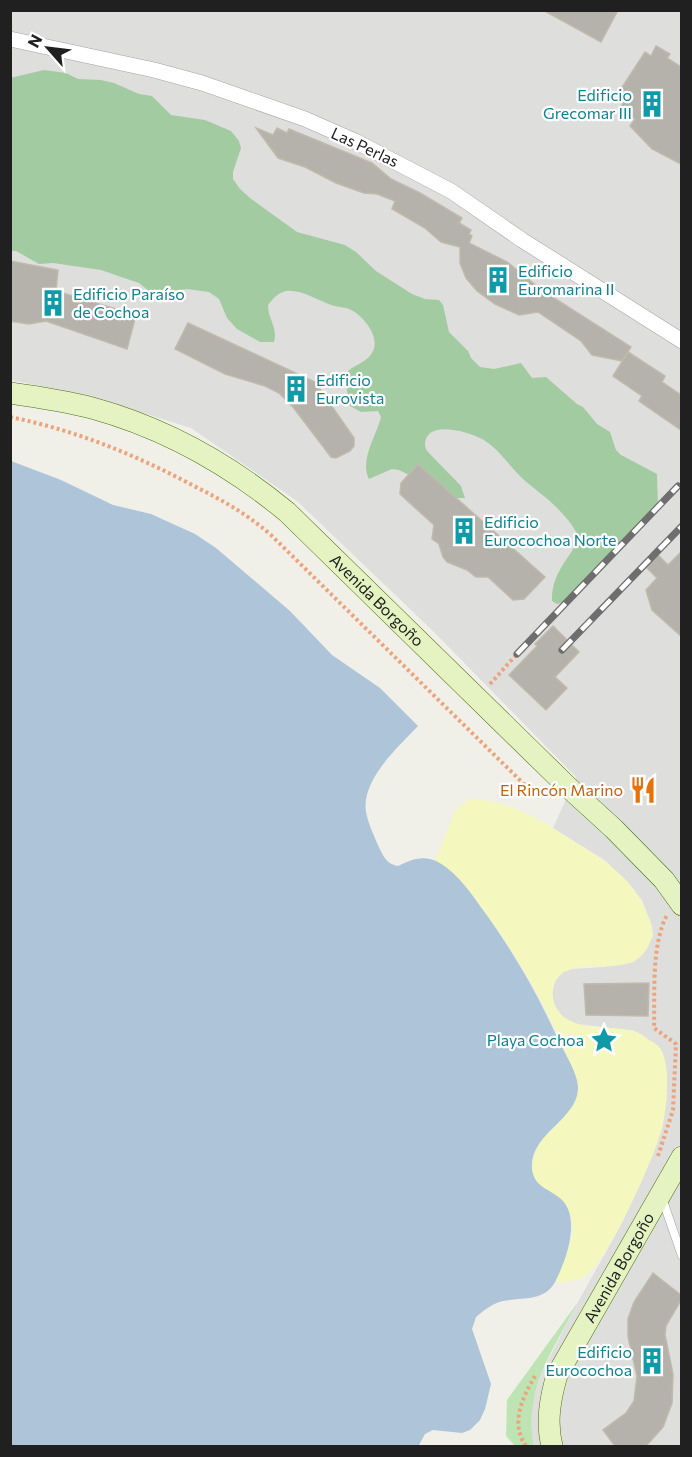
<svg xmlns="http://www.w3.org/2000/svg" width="692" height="1457" font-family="Commissioner,sans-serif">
	<rect width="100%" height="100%" fill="#f0efe8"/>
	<path fill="#dededd" d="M10 11H681V1446H534L532 1433V1403L542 1372 578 1302 621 1225 652 1157 663 1125 635 1031 577 1024 564 1018 555 1007 552 995 555 981 563 972 573 969 604 967 633 962 653 937 652 926 642 900 606 861 553 828 576 777 434 632 297 501 191 428 89 396 11 380Z"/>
	<path fill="#bfe4b4" d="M578 1302C553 1351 523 1389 534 1446H515L506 1436 507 1400Z"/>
	<path fill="#a3cba1" d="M44 70 66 73 78 79 101 80 114 83 139 94 152 96 171 115 205 120 231 131 239 141 241 148 233 172V179L240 189 250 198 297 232 345 245 356 252 376 271 412 294 425 299 439 300 443 305 449 332 468 351 471 358 480 367 494 369 521 363 532 378 546 377 577 404 583 407 597 424 610 432 616 450 621 455 657 474 658 507 656 514 645 523 623 548 607 559 588 581 564 602 557 604 552 601C551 581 561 567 572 551 574 547 578 544 578 539 578 530 564 515 558 509 548 498 534 489 523 479 509 466 497 446 480 438 468 432 432 421 426 439 424 445 425 448 428 452L461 486 465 498H455L399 470 392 469 369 479C359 460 377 435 381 417L378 411 361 412 350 406 346 385 348 371C356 364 368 362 373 351 380 336 363 315 349 309 343 307 337 307 331 305 317 300 301 289 286 291 277 293 273 299 268 305 268 319 278 328 274 342H260L237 329 227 318 219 299 209 292 187 289 163 292 149 291 139 283 101 270 53 263 39 264 16 251H11L10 78Z"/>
	<path fill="#f5f8be" d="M471 799C505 800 533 816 562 834 598 857 633 874 648 916 652 925 654 933 650 942 647 950 641 958 633 962 612 970 585 962 566 971 556 975 551 988 553 998 560 1035 607 1024 634 1031 639 1032 645 1037 649 1040 653 1042 658 1045 660 1048 671 1065 667 1105 663 1124 657 1153 609 1260 585 1276 576 1281 565 1283 555 1282 561 1267 570 1250 572 1234 577 1190 531 1196 532 1167 532 1156 539 1142 546 1133 549 1130 554 1128 557 1125 566 1114 572 1100 578 1089 558 1026 525 966 486 914 472 894 457 873 435 861L456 809Z"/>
	<path fill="#adc4d9" d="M11 461 61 480 113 505 151 514 195 534 216 548 290 611 332 655 380 688 418 726C398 747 361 780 366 812 368 823 373 833 377 843 382 853 385 864 398 866 411 860 422 855 436 861 456 871 471 893 483 910 513 951 537 993 558 1039 564 1052 579 1075 578 1089 577 1120 529 1134 532 1169 534 1188 551 1189 562 1200 581 1219 566 1261 555 1282 544 1302 522 1297 503 1301 493 1303 483 1311 476 1317L472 1329 491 1384 485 1409 480 1420 470 1430 462 1433 433 1430 425 1434 419 1445 416 1446H11Z"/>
	<g fill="#b5b2ab" stroke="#c0baac" stroke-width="1.5">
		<path d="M543 10H618L601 42Z"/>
		<path d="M656 46 670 54 667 58 681 67V164L652 149 630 126 635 119 620 109 625 99 617 95 645 52 651 56Z"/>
		<path d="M256 128 273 135 277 128 287 133 289 129 372 163 391 179 420 193 462 218 459 223 471 230 469 234 472 236 469 243 507 262 543 291 631 347 622 361 592 355 581 341 538 312 519 315 495 304 477 291 466 278 460 263V247L441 242 425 228 392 209 395 201 377 194 364 193 336 183 305 167 278 158Z"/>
		<path d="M10 261 58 270 56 291 136 315 127 349 46 321 29 324 10 321Z"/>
		<path d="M188 323 315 382 354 438V446L350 451 336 458 331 457 293 407 279 393 265 386 225 374 175 349Z"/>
		<path d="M628 352 665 376 662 382 681 395V430L639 401 642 396 613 376Z"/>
		<path d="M418 464 545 577 524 599 513 600 488 577H476L467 570 447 562 443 557 439 544 432 539 434 525 400 494 401 483Z"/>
		<path d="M681 552V636L652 610 646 590 657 578 646 567 657 554 668 565Z"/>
		<path d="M553 626 579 652 555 677 567 688 546 710 509 675 537 646 535 644Z"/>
		<path d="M649 983 648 1016 586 1015 584 984Z"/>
		<path d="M653 1273 681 1295V1300L666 1326 665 1335 673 1374 672 1403 663 1427 646 1446H615L603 1430 626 1413 634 1401 637 1376 628 1337V1319L634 1302Z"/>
	</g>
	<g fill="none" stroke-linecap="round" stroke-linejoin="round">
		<defs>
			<path id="lane" d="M662 1198 682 1256"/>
			<path id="street" d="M10 39 154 70 202 83 305 119 355 141 451 191 522 240 682 341"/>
			<g id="secondary">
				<path id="s1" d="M10 393C38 397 65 401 92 408 165 428 229 464 287 512L568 787 614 829 664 880 682 905"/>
				<path id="s2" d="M552 1446C546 1422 550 1399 557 1375L682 1157"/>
			</g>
		</defs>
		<use href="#lane" stroke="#a4a4a4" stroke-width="9"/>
		<use href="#street" stroke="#a4a4a4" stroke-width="16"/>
		<use href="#secondary" stroke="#4c6e11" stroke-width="22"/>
		<g stroke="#eca47d" stroke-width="4" stroke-dasharray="3 3" stroke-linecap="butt">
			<path d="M10 417C75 430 136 455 194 486 222 500 247 514 271 535L535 795 547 792"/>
			<path d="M490 684 517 654"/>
			<path d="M658 1156 673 1110 676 1044 654 1028C655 994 651 945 667 915"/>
			<path d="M526 1446C510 1424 522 1398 535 1376"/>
		</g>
		<use href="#lane" stroke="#fff" stroke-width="8"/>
		<use href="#street" stroke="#fff" stroke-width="15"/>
		<use href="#secondary" stroke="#e5f3c2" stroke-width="21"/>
		<defs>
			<g id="rail">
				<path d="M562 650 682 526"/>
				<path d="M517 654 678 486"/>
			</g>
		</defs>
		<use href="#rail" stroke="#6e6e6e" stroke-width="7"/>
		<use href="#rail" stroke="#fff" stroke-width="4.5" stroke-dasharray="14" stroke-linecap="butt"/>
	</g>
	<defs>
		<symbol id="building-bare" viewBox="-9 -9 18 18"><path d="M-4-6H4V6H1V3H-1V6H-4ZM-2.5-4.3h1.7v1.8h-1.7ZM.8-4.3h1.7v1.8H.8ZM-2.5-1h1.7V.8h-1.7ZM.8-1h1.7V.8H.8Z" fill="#0f9aa8" stroke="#fff" stroke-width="2.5" paint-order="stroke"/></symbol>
		<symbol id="restaurant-bare" viewBox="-9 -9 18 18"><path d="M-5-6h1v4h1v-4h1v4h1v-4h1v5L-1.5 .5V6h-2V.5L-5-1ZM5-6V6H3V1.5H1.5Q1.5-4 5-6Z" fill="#e8710a" stroke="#fff" stroke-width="2.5" paint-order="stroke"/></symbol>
		<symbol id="sight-bare" viewBox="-9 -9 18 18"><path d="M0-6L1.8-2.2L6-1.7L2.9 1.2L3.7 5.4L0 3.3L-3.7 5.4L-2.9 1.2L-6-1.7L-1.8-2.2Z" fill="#0f9aa8" stroke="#fff" stroke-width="2.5" paint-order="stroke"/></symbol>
	</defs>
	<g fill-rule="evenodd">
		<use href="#building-bare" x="633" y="85" width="38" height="38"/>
		<use href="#building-bare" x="479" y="261" width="38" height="38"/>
		<use href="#building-bare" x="34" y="284" width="38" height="38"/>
		<use href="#building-bare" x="277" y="370" width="38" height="38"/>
		<use href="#building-bare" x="445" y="512" width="38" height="38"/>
		<use href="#restaurant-bare" x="624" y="771" width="38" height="38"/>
		<use href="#sight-bare" x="585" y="1021" width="38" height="38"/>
		<use href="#building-bare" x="633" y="1342" width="38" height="38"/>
	</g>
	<g text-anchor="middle" stroke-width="4.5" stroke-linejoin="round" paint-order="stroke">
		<g font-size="16" fill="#0d838f" stroke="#fff" text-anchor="start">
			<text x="632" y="101" text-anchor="end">Edificio<tspan x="632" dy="18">Grecomar III</tspan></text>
			<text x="518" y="277">Edificio<tspan x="518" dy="18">Euromarina II</tspan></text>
			<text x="73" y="300">Edificio Paraíso<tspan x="73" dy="18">de Cochoa</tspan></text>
			<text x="316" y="386">Edificio<tspan x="316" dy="18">Eurovista</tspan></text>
			<text x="484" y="528">Edificio<tspan x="484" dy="18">Eurocochoa Norte</tspan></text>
			<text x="584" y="1046" text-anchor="end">Playa Cochoa</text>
			<text x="632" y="1358" text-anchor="end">Edificio<tspan x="632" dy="18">Eurocochoa</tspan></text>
		</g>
		<g font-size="16" fill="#202020" stroke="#fff">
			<text transform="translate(365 147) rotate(25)" y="6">Las Perlas</text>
			<text dy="6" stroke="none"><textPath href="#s1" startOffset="432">Avenida Borgoño</textPath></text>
			<text dy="6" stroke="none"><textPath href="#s2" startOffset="196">Avenida Borgoño</textPath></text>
		</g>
		<g font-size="16" fill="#c56008" stroke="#fff" text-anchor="end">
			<text x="623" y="796">El Rincón Marino</text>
		</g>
	</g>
	<rect width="692" height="1457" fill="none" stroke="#202020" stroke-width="24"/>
	<g transform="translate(48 48) rotate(298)" stroke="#ffffff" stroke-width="4.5" paint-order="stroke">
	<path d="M0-4.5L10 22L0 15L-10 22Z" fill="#202020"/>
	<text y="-9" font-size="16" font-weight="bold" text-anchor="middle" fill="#202020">N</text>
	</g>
</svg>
